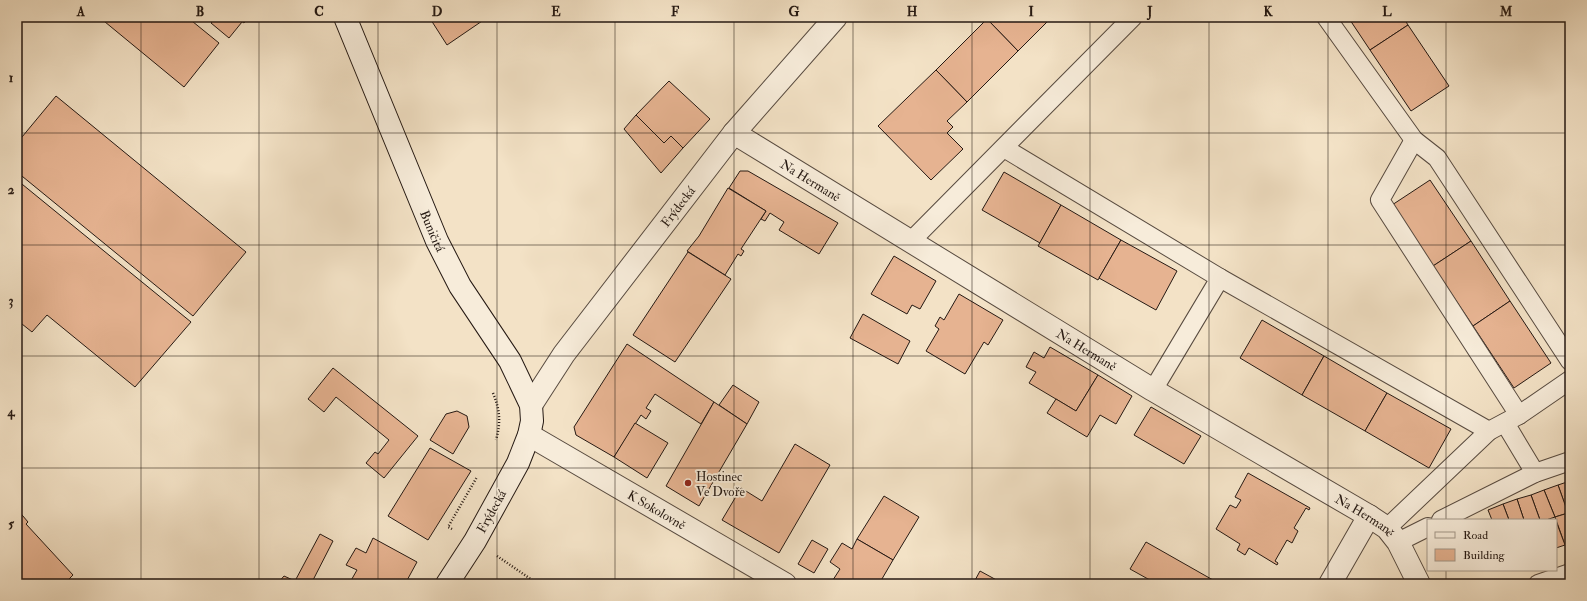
<svg xmlns="http://www.w3.org/2000/svg" width="1587" height="601" font-family="'IM FELL Double Pica',serif">
	<rect width="100%" height="100%" fill="#f3e2c6"/>
	<filter id="stains"><feTurbulence type="fractalNoise" baseFrequency=".005" numOctaves="4"/><feColorMatrix values="0 0 0 0 .2 0 0 0 0 .09 0 0 0 0 .02 0 0 0 .5 -.17"/></filter>
	<radialGradient id="worn" r=".72"><stop offset=".6" stop-color="#630" stop-opacity="0"/><stop offset="1" stop-color="#630" stop-opacity=".3"/></radialGradient>
	<g fill="#e6b391" stroke="#251913">
		<path d="M99 17H187L219 43 184 87Z"/>
		<path d="M217 17H236L242 22 229 38 211 23Z"/>
		<path d="M236 17H249L244 23Z"/>
		<path d="M436 17H488L447 45 431 20Z"/>
		<path d="M989 17H1052L1018 51 987 19Z"/>
		<path d="M1348 17H1403L1408 25 1370 50Z"/>
		<path d="M987 19 1018 51 967 102 936 70Z"/>
		<path d="M1408 25 1449 86 1411 111 1370 50Z"/>
		<path d="M936 70 967 102 947 121 953 127 947 133 963 149 931 180 878 126Z"/>
		<path d="M669 81 710 119 683 148 671 136 664 143 636 115Z"/>
		<path d="M56 96 246 252 193 316 17 172V143Z"/>
		<path d="M636 115 664 143 671 136 683 148 661 173 624 129Z"/>
		<path d="M740 171H748L838 223 819 254 779 230 784 222 770 213 765 221 761 219 766 211 729 188Z"/>
		<path d="M1004 172 1061 205 1040 243 982 210Z"/>
		<path d="M17 180 191 322 135 387 47 315 32 332 17 320Z"/>
		<path d="M1430 180 1471 241 1433 266 1392 205Z"/>
		<path d="M728 188 766 211 741 249 744 251 741 256 738 254 725 275 687 251 699 236Z"/>
		<path d="M1061 205 1121 240 1098 280 1038 246Z"/>
		<path d="M1121 240 1177 271 1156 310 1099 278Z"/>
		<path d="M1471 241 1510 301 1473 326 1433 266Z"/>
		<path d="M688 252 731 279 675 362 633 335Z"/>
		<path d="M894 256 936 281 920 309 912 305 907 314 871 294Z"/>
		<path d="M959 294 1003 320 988 345 984 342 965 374 926 351 939 329 935 326 940 317 944 320Z"/>
		<path d="M1510 301 1551 363 1514 388 1473 326Z"/>
		<path d="M863 314 910 341 898 364 850 338Z"/>
		<path d="M1262 320 1324 356 1302 395 1240 358Z"/>
		<path d="M627 344 714 402 701 424 655 394 646 408 651 411 646 419 641 415 614 457 576 435 574 427Z"/>
		<path d="M1050 347 1098 375 1076 411 1029 383 1036 372 1026 367 1034 352 1044 358Z"/>
		<path d="M1324 356 1387 393 1365 431 1302 395Z"/>
		<path d="M333 368 418 436 384 478 366 463 375 452 378 454 389 440 336 397 324 412 308 399Z"/>
		<path d="M1098 375 1132 396 1116 424 1100 415 1087 437 1047 413 1056 399 1076 411Z"/>
		<path d="M733 385 759 402 747 424 719 405Z"/>
		<path d="M1387 393 1451 429 1429 468 1365 431Z"/>
		<path d="M714 402 747 424 699 506 666 486Z"/>
		<path d="M1151 407 1201 436 1184 464 1134 435Z"/>
		<path d="M457 411 467 416 469 427 453 454 430 440 446 414Z"/>
		<path d="M635 423 668 443 647 478 614 457Z"/>
		<path d="M795 444 830 465 779 553 722 520 741 488 762 501Z"/>
		<path d="M430 448 471 471 428 540 388 516Z"/>
		<path d="M1248 473 1310 508 1309 510 1306 508 1294 528 1298 531 1292 543 1287 540 1275 561 1278 563 1277 565 1249 548 1245 555 1237 550 1240 544 1216 529 1230 505 1236 508 1241 500 1235 497Z"/>
		<path d="M1570 481V512L1568 513 1558 485Z"/>
		<path d="M1558 485 1568 513 1555 517 1544 490Z"/>
		<path d="M1544 490 1555 517 1546 520H1540L1531 495Z"/>
		<path d="M1531 495 1540 520H1524L1517 499Z"/>
		<path d="M884 496 919 517 893 560 857 539Z"/>
		<path d="M1517 499 1524 520H1509L1503 504Z"/>
		<path d="M1503 504 1509 520H1492L1488 510Z"/>
		<path d="M17 509 28 522 26 524 73 575 64 584H17Z"/>
		<path d="M1568 513 1570 517V543L1565 545 1555 517Z"/>
		<path d="M1556 521 1565 545 1556 548Z"/>
		<path d="M320 534 333 541 311 584H301L295 581Z"/>
		<path d="M373 538 417 562 405 584H349L357 570 346 565 356 548 366 553Z"/>
		<path d="M857 539 893 560 879 584H833L831 583 840 569 830 562 842 543 852 549Z"/>
		<path d="M812 540 828 549 814 573 798 564Z"/>
		<path d="M1146 542 1220 584H1157L1130 569Z"/>
		<path d="M980 571 1002 583 1001 584H973Z"/>
		<path d="M284 576 295 581 301 584H277Z"/>
	</g>
	<g fill="none" stroke-linecap="round" stroke-linejoin="round">
		<defs>
			<g id="service">
				<path d="M1326 17 1414 140 1437 158 1570 361"/>
				<path d="M1414 140 1380 200 1519 415"/>
				<path d="M1004 148 1220 278 1489 431"/>
				<path d="M911 241 1133 17"/>
				<path d="M1153 390 1220 278"/>
				<path d="M1505 423 1535 473"/>
				<path d="M1441 520 1535 473 1570 461"/>
				<path d="M1387 528 1489 431 1519 415 1570 380"/>
				<path d="M1398 542 1428 527"/>
				<path d="M1538 584 1570 573"/>
			</g>
			<g id="minor">
				<path id="s1" d="M734 133 1153 390 1369 516 1387 528 1398 542 1419 584"/>
				<path id="s2" d="M531 405 564 354 734 133 836 17"/>
				<path id="s3" d="M529 435 785 584"/>
				<path d="M1330 584 1369 516"/>
			</g>
			<g id="secondary">
				<path id="s4" d="M345 17 437 241 460 286 510 361 531 405 532 421 529 435 518 463 475 541 447 584"/>
			</g>
		</defs>
		<use href="#service" stroke="#584b40" stroke-width="20"/>
		<use href="#minor" stroke="#584b40" stroke-width="24"/>
		<use href="#secondary" stroke="#251913" stroke-width="24"/>
		<g stroke="#251913" stroke-width="2.5" stroke-dasharray="1 2" stroke-linecap="butt">
			<path d="M493 393C500 410 501 422 496 440"/>
			<path d="M452 529 448 527 477 477"/>
			<path d="M497 556 538 584"/>
		</g>
		<use href="#service" stroke="#f7ecda" stroke-width="18"/>
		<use href="#minor" stroke="#f7ecda" stroke-width="22"/>
		<use href="#secondary" stroke="#f7ecda" stroke-width="22"/>
	</g>
	<path fill="none" stroke="#251913" stroke-width="1" stroke-opacity="0.55" d="M141 17V584M259 17V584M378 17V584M497 17V584M615 17V584M734 17V584M853 17V584M972 17V584M1090 17V584M1209 17V584M1328 17V584M1446 17V520M17 133H1570M17 245H1570M17 356H1570M17 468H1570M1446 570V584"/>
	<circle fill="#8f2418" stroke="#f7ecda" stroke-width="1.5" cx="688" cy="483" r="4"/>
	<g text-anchor="middle" stroke-width="3.5" stroke-linejoin="round" paint-order="stroke">
		<g font-size="13" fill="#251913" stroke="#f7ecda">
			<text dy="5" stroke="none"><textPath href="#s1" startOffset="90">Na Hermaně</textPath></text>
			<text dy="5" stroke="none"><textPath href="#s2" startOffset="247">Frýdecká</textPath></text>
			<text dy="5" stroke="none"><textPath href="#s4" startOffset="231">Buničitá</textPath></text>
			<text dy="5" stroke="none"><textPath href="#s1" startOffset="414">Na Hermaně</textPath></text>
			<text dy="5" stroke="none"><textPath href="#s3" startOffset="148">K Sokolovně</textPath></text>
			<text transform="translate(491 511) rotate(-61)" y="5">Frýdecká</text>
			<text dy="5" stroke="none"><textPath href="#s1" startOffset="738">Na Hermaně</textPath></text>
		</g>
		<g font-size="13" fill="#251913" stroke="#f7ecda" text-anchor="start">
			<text x="696" y="481">Hostinec<tspan x="696" dy="15">Ve Dvoře</tspan></text>
		</g>
	</g>
	<rect width="1587" height="601" fill="none" stroke="#f3e2c6" stroke-width="44"/>
	<rect x="1427" y="519" width="130" height="52" fill="#f7ecda" stroke="#a3988a"/>
	<rect x="1435" y="532" width="20" height="6" fill="#f7ecda" stroke="#a3988a"/>
	<text x="1463" y="539" font-size="12" fill="#251913">Road</text>
	<rect x="1435" y="549" width="20" height="12" fill="#e6b391" stroke="#a3988a"/>
	<text x="1463" y="559" font-size="12" fill="#251913">Building</text>
	<rect x="22" y="22" width="1543" height="557" fill="none" stroke="#251913" stroke-width="1.5"/>
	<g font-size="13" text-anchor="middle" font-weight="bold" fill="#251913">
		<text x="81" y="16">A</text>
		<text x="200" y="16">B</text>
		<text x="319" y="16">C</text>
		<text x="437" y="16">D</text>
		<text x="556" y="16">E</text>
		<text x="675" y="16">F</text>
		<text x="794" y="16">G</text>
		<text x="912" y="16">H</text>
		<text x="1031" y="16">I</text>
		<text x="1150" y="16">J</text>
		<text x="1268" y="16">K</text>
		<text x="1387" y="16">L</text>
		<text x="1506" y="16">M</text>
		<text x="11" y="82">1</text>
		<text x="11" y="194">2</text>
		<text x="11" y="305">3</text>
		<text x="11" y="416">4</text>
		<text x="11" y="528">5</text>
	</g>
	<rect width="100%" height="100%" filter="url(#stains)"/>
	<rect width="100%" height="100%" fill="url(#worn)"/>
</svg>
